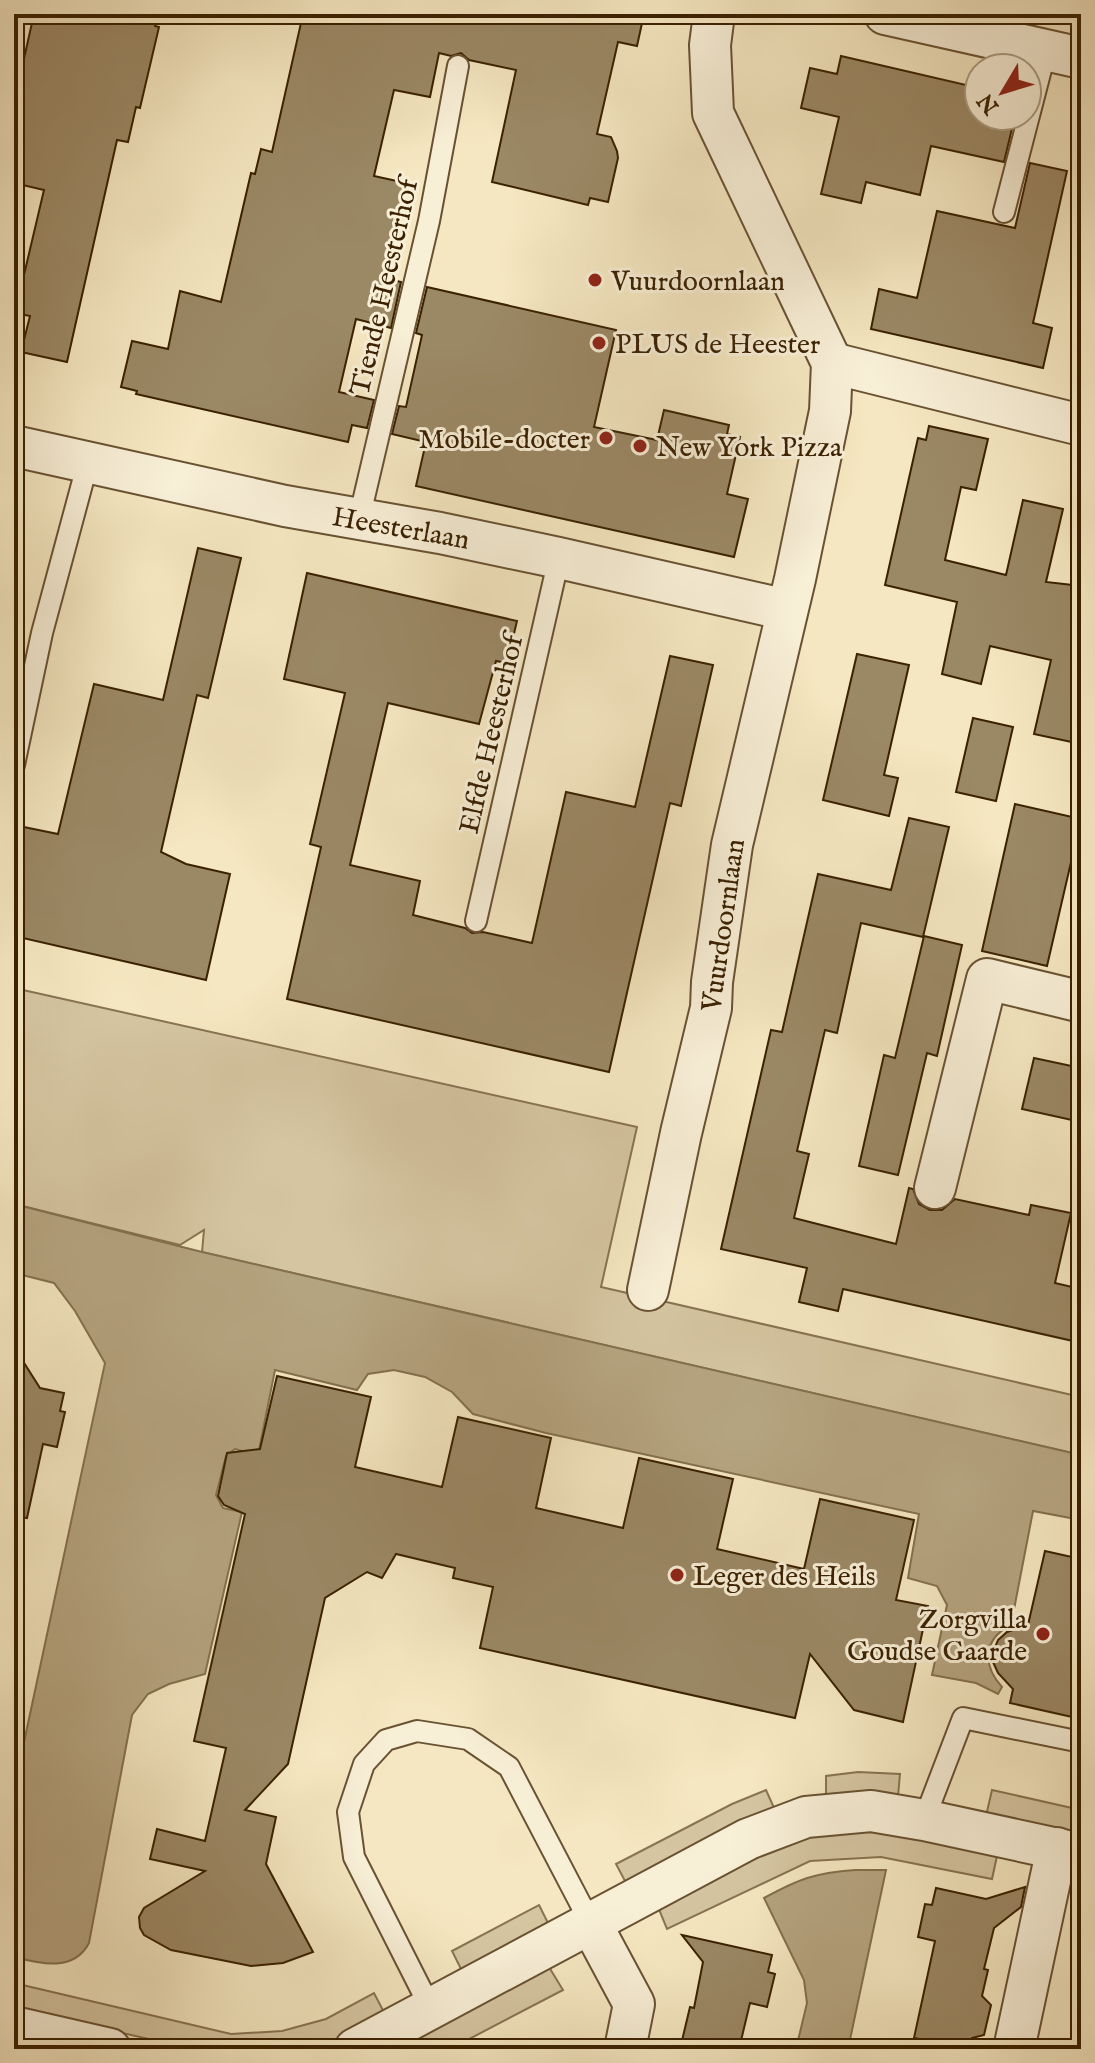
<svg xmlns="http://www.w3.org/2000/svg" width="1095" height="2063" font-family="'IM FELL English',serif">
	<rect width="100%" height="100%" fill="#f5e7c1"/>
	<filter id="stains"><feTurbulence type="fractalNoise" baseFrequency=".0025" numOctaves="4"/><feColorMatrix values="0 0 0 0 .2 0 0 0 0 .09 0 0 0 0 .02 0 0 0 .5 -.17"/></filter>
	<radialGradient id="worn" r=".72"><stop offset=".6" stop-color="#630" stop-opacity="0"/><stop offset="1" stop-color="#630" stop-opacity=".3"/></radialGradient>
	<g fill="#d5c5a1" stroke="#887352" stroke-width="2">
		<path d="M14 988 637 1127 601 1287 1081 1397V1455L202 1252 204 1230 180 1245 14 1204Z"/>
		<path d="M858 1772 900 1774 898 1796 826 1798V1776Z"/>
		<path d="M766 1790 775 1810 626 1883 616 1864 732 1804Z"/>
		<path d="M992 1790 1081 1810V1837L986 1816Z"/>
		<path d="M873 1830 997 1856 992 1879 881 1857 810 1861 667 1929 658 1907 795 1839Z"/>
		<path d="M539 1905 550 1927 463 1973 452 1951Z"/>
		<path d="M549 1967 563 1990 450 2049H395Z"/>
		<path d="M14 1983 231 2034 282 2031 326 2019 374 1993 386 2016 335 2042 299 2049H206L166 2043 14 2008Z"/>
	</g>
	<g fill="#b5a480" stroke="#84704e" stroke-width="2">
		<path d="M14 1204 202 1252 1081 1455V1520L1033 1511 1011 1625C983 1639 982 1665 1002 1687L998 1694 976 1683 932 1675 947 1605 937 1586 908 1578 919 1514 546 1433 473 1414 452 1392 425 1377 394 1370 368 1374 357 1390 275 1370 258 1455 235 1449 226 1456 216 1495 223 1508 242 1512 205 1674 169 1684 148 1694 132 1715 89 1943C74 1972 41 1964 14 1957V1789L105 1363 75 1311 54 1283 14 1273Z"/>
		<path d="M855 1870H886L848 2049H796L807 2003 804 1980 764 1898C799 1879 814 1873 855 1870Z"/>
	</g>
	<g fill="#9b8865" stroke="#3a2102" stroke-width="2">
		<path d="M34 14H157L155 26 159 27 140 108 136 107 128 142 117 140 67 362 21 352 30 316 15 313 44 190 14 183V103Z"/>
		<path d="M303 14H644L637 46 618 42 597 134 611 137 617 151 618 158 608 202 590 198 588 205 492 182 516 70 469 60 461 53 451 56 439 53 430 97 394 90 374 176 406 183 385 278 401 282 391 328 356 319 339 392 374 400 367 428 352 425 348 442 136 394 137 391 121 387 132 341 168 349 180 291 221 302 251 173 255 174 261 149 272 152Z"/>
		<path d="M841 56 979 88V116H1015L1004 162 931 146 920 195 866 182 861 203 821 194 839 117 801 108 810 68 837 74Z"/>
		<path d="M1030 163 1067 171 1033 323 1052 328 1043 368 871 329 879 289 917 298 937 211 1015 228Z"/>
		<path d="M427 287 616 330 594 427 657 440 664 410 729 425 727 434 740 437 727 494 748 499 734 557 416 486 426 442 392 434 399 406 406 407 422 335 416 333Z"/>
		<path d="M929 426 988 439 976 490 961 487 945 560 1006 575 1023 500 1063 509 1046 582 1081 586V744L1034 734 1051 660 990 646 981 684 942 674 957 602 885 585 918 438 926 440Z"/>
		<path d="M198 548 241 558 208 698 197 695 161 852 186 864 230 874 206 980 14 936V825L58 834 94 684 163 700Z"/>
		<path d="M307 573 517 621 507 663 496 661 479 724 388 703 350 865 420 881 413 915 465 928 472 933 483 932 532 943 566 792 635 807 670 656 713 665 681 806 670 803 609 1072 287 999 321 847 310 844 345 693 284 679Z"/>
		<path d="M857 654 909 665 884 775 898 778 889 816 823 800Z"/>
		<path d="M973 718 1013 727 996 801 956 792Z"/>
		<path d="M1015 804 1081 819 1047 966 982 951Z"/>
		<path d="M909 818 949 827 923 937 861 923 837 1033 825 1030 797 1151 809 1154 794 1218 896 1244 909 1188 913 1189 919 1204 930 1210H942L955 1199 1029 1215 1031 1205 1071 1213 1055 1283 1081 1289V1307L1073 1341 843 1289 838 1311 799 1302 807 1268 721 1249 771 1030 782 1032 818 874 891 890Z"/>
		<path d="M924 936 962 945 937 1056 927 1053 898 1175 859 1166 884 1055 895 1058Z"/>
		<path d="M1034 1058 1081 1068V1122L1022 1109Z"/>
		<path d="M14 1347 40 1388 64 1393 60 1411 65 1412 57 1447 43 1444 27 1518 14 1516Z"/>
		<path d="M277 1376 371 1397 355 1467 442 1487 458 1417 551 1438 536 1508 623 1528 639 1458 733 1479 717 1549 804 1569 820 1499 914 1520 896 1600 928 1606 903 1722 854 1710 810 1654 795 1718 480 1648 493 1587 453 1578 455 1568 396 1554 382 1578 367 1572 325 1598 288 1764 245 1810 276 1817 266 1864 313 1952 283 1963 251 1966 171 1950 144 1935 140 1928 139 1917 144 1908 205 1871 150 1859 157 1829 205 1841 226 1748 194 1741 245 1514 224 1505 218 1496 227 1453 260 1449Z"/>
		<path d="M1045 1551 1081 1559V1719L1010 1703 1013 1689 998 1673 993 1662 994 1650 998 1640 1007 1632 1028 1625Z"/>
		<path d="M1025 1887 1021 1907 994 1928 984 1969 988 1970 982 1996 991 2005 984 2035 972 2038 970 2049H918L920 2039 914 2038 935 1941 918 1937 925 1904 932 1905 936 1888 986 1899Z"/>
		<path d="M682 1935 772 1955 768 1972 775 1974 767 2007 750 2003 739 2049H680L690 2007 694 2008 703 1962Z"/>
	</g>
	<g fill="none" stroke-linecap="round" stroke-linejoin="round">
		<defs>
			<g id="lane">
				<path d="M1004 212 1046 50"/>
				<path d="M359 519 429 221 458 66"/>
				<path d="M14 765 42 633 88 462"/>
				<path d="M476 921 559 558"/>
				<path d="M924 1820 963 1718 1081 1742"/>
				<path d="M431 2009 354 1857 348 1812 364 1764 386 1740 417 1731 468 1739 509 1767 590 1922"/>
			</g>
			<g id="street">
				<path d="M885 14 1081 58"/>
				<path d="M832 363 1081 425"/>
				<path d="M14 446 285 506 440 533 559 558 787 610"/>
				<path d="M935 1188 987 979 1074 1000 1081 999"/>
				<path d="M648 1290 681 1133 711 1008 712 982 732 845 795 579 830 411 832 363 713 113 710 45 714 14"/>
				<path d="M590 1922 634 2004 625 2049"/>
				<path d="M14 2027 110 2049"/>
				<path d="M355 2049 748 1839 806 1817 871 1811 924 1820 1081 1854"/>
				<path d="M1014 2049 1057 1848"/>
			</g>
		</defs>
		<use href="#lane" stroke="#695232" stroke-width="24"/>
		<use href="#street" stroke="#695232" stroke-width="44"/>
		<use href="#lane" stroke="#f8efd7" stroke-width="20"/>
		<use href="#street" stroke="#f8efd7" stroke-width="40"/>
	</g>
	<g fill="#8f2418" stroke="#f8efd7" stroke-width="3">
		<circle cx="595" cy="280" r="8"/>
		<circle cx="599" cy="343" r="8"/>
		<circle cx="606" cy="438" r="8"/>
		<circle cx="640" cy="446" r="8"/>
		<circle cx="677" cy="1575" r="8"/>
		<circle cx="1043" cy="1634" r="8"/>
	</g>
	<g text-anchor="middle" stroke-width="6" stroke-linejoin="round" paint-order="stroke">
		<g font-size="28" fill="#3a2102" stroke="#f8efd7" text-anchor="start">
			<text x="611" y="290">Vuurdoornlaan</text>
			<text x="615" y="353">PLUS de Heester</text>
			<text x="590" y="448" text-anchor="end">Mobile-docter</text>
			<text x="656" y="456">New York Pizza</text>
			<text x="693" y="1585">Leger des Heils</text>
			<text x="1027" y="1628" text-anchor="end">Zorgvilla<tspan x="1027" dy="32">Goudse Gaarde</tspan></text>
		</g>
		<g font-size="28" fill="#3a2102" stroke="#f8efd7">
			<text transform="translate(383 287) rotate(-77)" y="10">Tiende Heesterhof</text>
			<text transform="translate(401 527) rotate(10)" y="10">Heesterlaan</text>
			<text transform="translate(490 734) rotate(-77)" y="10">Elfde Heesterhof</text>
			<text transform="translate(722 925) rotate(-82)" y="10">Vuurdoornlaan</text>
		</g>
	</g>
	<rect width="1095" height="2063" fill="none" stroke="#f5e7c1" stroke-width="48"/>
	<rect x="16" y="16" width="1063" height="2031" fill="none" stroke="#3a2102" stroke-width="4"/>
	<rect x="24" y="24" width="1047" height="2015" fill="none" stroke="#3a2102" stroke-width="2"/>
	<g transform="translate(1003 92) rotate(232)"><circle r="38" fill="#f8efd7" stroke="#ac9d82" stroke-width="2"/>
	<path d="M0-6L14 30L0 20L-14 30Z" fill="#8f2418"/>
	<text y="-12" font-size="22" font-weight="bold" text-anchor="middle" fill="#3a2102">N</text>
	</g>
	<rect width="100%" height="100%" filter="url(#stains)"/>
	<rect width="100%" height="100%" fill="url(#worn)"/>
</svg>
